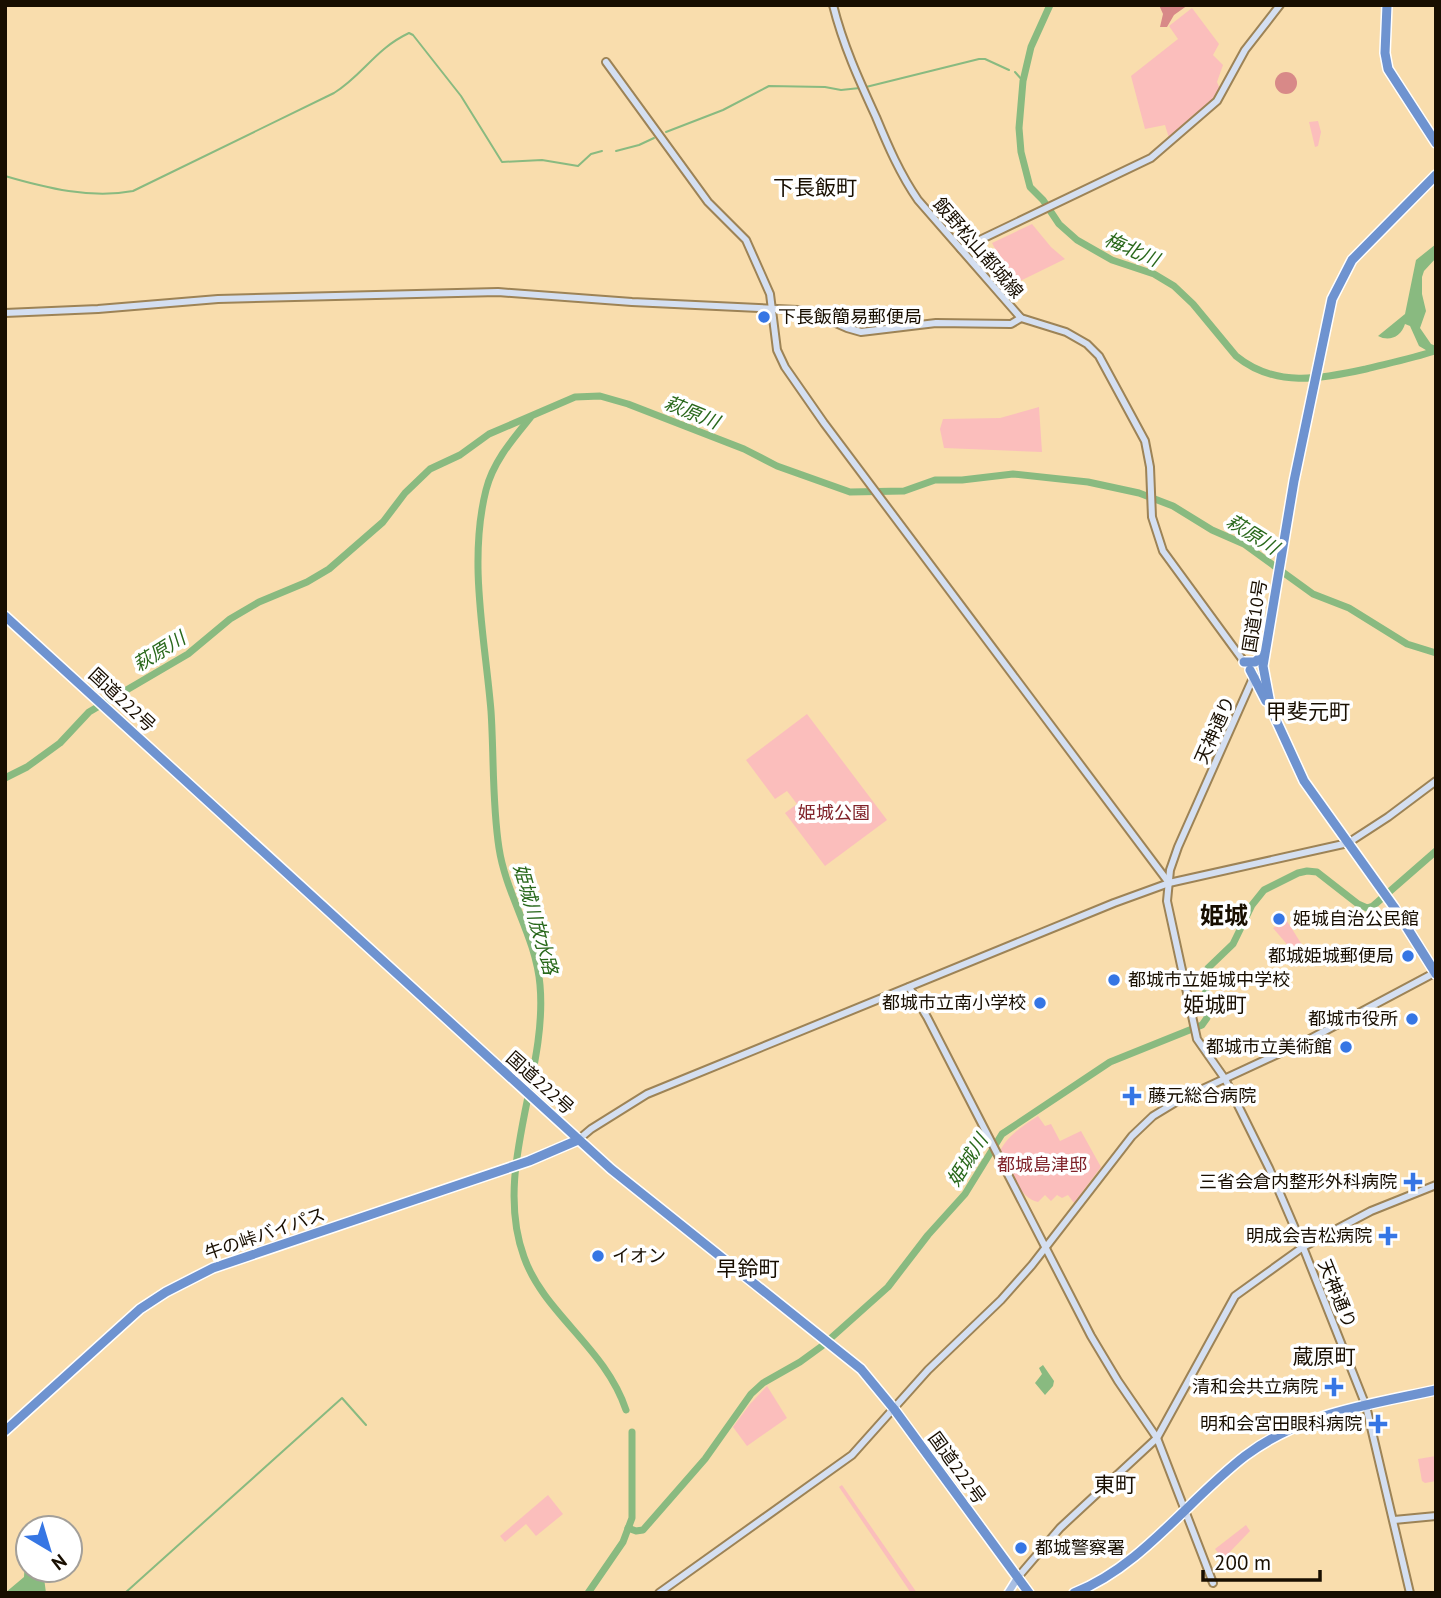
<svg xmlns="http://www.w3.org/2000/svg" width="1441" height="1598" font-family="'PT Sans','Noto Sans JP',sans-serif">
	<rect width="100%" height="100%" fill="#f9ddad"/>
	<g fill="#fbbebc">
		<path d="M1192 8 1219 44 1213 55 1223 65 1217 82 1220 89 1211 102 1169 138 1165 125 1145 129 1131 76 1178 39 1169 26Z"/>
		<path d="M1318 121 1321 132 1318 146 1315 147 1309 122Z"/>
		<path d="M1032 224 1051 247 1065 259 1014 284 992 243Z"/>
		<path d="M1039 407 1042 452 944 448 940 429 943 419 1000 418Z"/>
		<path d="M807 714 887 820 825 866 785 813 797 804 787 791 775 799 746 760Z"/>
		<path d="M1286 921H1287L1304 948 1291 949 1273 928Z"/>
		<path d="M1038 1116 1045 1126 1051 1124 1060 1141 1081 1131 1101 1167 1074 1203 1068 1195 1062 1198 1057 1195 1051 1201 1045 1195 1038 1202C1017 1197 1009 1167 1000 1151 1009 1134 1023 1126 1038 1116Z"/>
		<path d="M767 1386 787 1418 747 1446 733 1427 750 1404Z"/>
		<path d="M1436 1456V1481L1425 1483 1422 1481 1418 1459Z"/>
		<path d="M842 1485 917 1593H911L839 1487Z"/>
		<path d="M548 1495 563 1514 536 1536 526 1524 505 1542 500 1536Z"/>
		<path d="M1246 1525 1250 1531 1223 1559 1215 1549Z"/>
	</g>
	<g fill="#d88988">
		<path d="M1159 5H1188L1174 15 1167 27H1160L1163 14Z"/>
		<circle cx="1286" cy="83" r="11"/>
	</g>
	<g fill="#89ba80">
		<path d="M1436 244V258L1424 271 1422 277V294L1426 311 1420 328 1431 344 1436 346V356L1419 346 1410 326 1405 324C1401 337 1389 342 1378 336L1405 314 1416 260Z"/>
		<path d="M1043 1365 1054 1381 1053 1386 1045 1395 1035 1383 1042 1374 1039 1368Z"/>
		<path d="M28 1554V1570H43L46 1593H5L24 1577 25 1560Z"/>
	</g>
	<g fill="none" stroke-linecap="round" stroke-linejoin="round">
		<g stroke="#89ba80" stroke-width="2">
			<path d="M1015 72 1023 81"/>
			<path d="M866 87 979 59H985L1009 70"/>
			<path d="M666 132 723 110 769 86 825 87 841 90 860 88"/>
			<path d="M616 151 639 145 654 138"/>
			<path d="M5 176C46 188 91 199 133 191L334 93C363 75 375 49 409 33L413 35 461 96 502 162 542 160 578 166 591 154 602 151"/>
			<path d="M125 1593 342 1398 366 1425"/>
		</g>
		<g stroke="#89ba80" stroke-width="7">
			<path d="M1050 5 1031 47 1023 81 1019 128 1021 152 1030 187 1043 200 1059 224 1077 240 1112 260 1154 274 1174 286 1193 304 1236 356C1275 388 1321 379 1366 369 1390 363 1413 358 1435 351"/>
			<path d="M530 418C512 440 493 462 486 490 468 561 485 639 491 711 494 756 492 803 499 848 506 895 536 937 540 985 548 1074 492 1169 524 1257 544 1314 605 1347 626 1410"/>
			<path d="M5 778 27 767 60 743 89 712 188 654 230 619 259 602 307 582 329 569 383 522 405 493 430 469 460 455 489 434 575 397 600 396 628 404 744 449 777 466 850 492 904 491 935 480H962L1013 474 1088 482 1139 493 1173 506 1212 530 1244 544 1313 594 1349 608 1407 644 1436 653"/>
			<path d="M628 1528 636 1531 643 1530 705 1459 751 1394 763 1383 800 1362 822 1346 888 1287 928 1235 965 1194 1002 1134 1110 1062 1202 1025 1207 1018 1205 976 1208 968 1233 944 1252 905 1264 890 1298 873 1307 871 1317 872 1358 904 1367 908 1373 906 1436 851"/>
			<path d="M588 1593 623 1542 632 1518V1432"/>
		</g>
		<defs>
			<g id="secondary">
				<path d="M833 5C843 45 859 80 876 117 888 146 900 174 918 200L1021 318 1066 332 1087 344 1099 356 1145 441 1150 467 1152 517 1163 551 1245 663"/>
				<path d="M606 62 708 202 746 240 770 294 777 350 785 367 824 423 1169 883"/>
				<path d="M961 249 1151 158 1217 101 1245 50 1280 5"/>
				<path d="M5 313 98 309 218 299 498 292 632 302 798 310 817 315 847 328 861 332 936 323 1011 324 1021 318"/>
				<path d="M1256 677 1253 678 1178 847 1170 870 1167 901 1197 1039 1225 1079 1269 1168 1303 1247 1366 1406 1410 1593"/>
				<path d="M909 987 927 1017 1091 1336 1118 1381 1157 1438 1213 1583"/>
				<path d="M578 1140 591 1129 647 1094 1114 903 1169 883 1348 843 1388 817 1436 781"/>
				<path d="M1394 1520 1436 1516"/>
				<path d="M1018 1577 1060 1528 1157 1438 1235 1296 1303 1247 1371 1211 1436 1185"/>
				<path d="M659 1593 852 1455 928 1370 1001 1300 1032 1265 1132 1136 1153 1116 1181 1099 1308 1040 1436 972"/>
			</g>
			<path id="primary" d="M1008 1593 1018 1577"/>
			<g id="highway">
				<path d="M1387 5 1385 53 1388 69 1436 143"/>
				<path d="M1436 175 1352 260 1332 299 1294 481 1263 666 1271 709 1304 781 1394 907 1436 974"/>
				<path d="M5 616 611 1169 861 1369 894 1409 1029 1593"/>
				<path d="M1244 662H1255L1263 655"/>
				<path d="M1250 670 1266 701"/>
				<path d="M5 1431 140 1309 166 1292 213 1268 529 1161 578 1140"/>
				<path d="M1074 1593C1141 1567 1189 1499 1245 1456 1302 1413 1368 1405 1436 1390"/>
			</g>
		</defs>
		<use href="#secondary" stroke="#9d8356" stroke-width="10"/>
		<use href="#primary" stroke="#fff" stroke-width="10"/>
		<use href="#highway" stroke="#fff" stroke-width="12"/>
		<use href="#secondary" stroke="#d4dff1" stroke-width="6"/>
		<use href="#primary" stroke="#a8bee3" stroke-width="7"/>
		<use href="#highway" stroke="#6e93d0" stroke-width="9"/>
	</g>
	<g fill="#3676e4" stroke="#fff" stroke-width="2.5">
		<circle cx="764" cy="317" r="7"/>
		<circle cx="1279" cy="919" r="7"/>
		<circle cx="1408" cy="956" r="7"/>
		<circle cx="1114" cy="980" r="7"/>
		<circle cx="1040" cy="1003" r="7"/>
		<circle cx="1412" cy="1019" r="7"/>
		<circle cx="1346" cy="1047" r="7"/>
		<path d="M1128.5 1085.5h7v7h7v7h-7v7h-7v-7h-7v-7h7z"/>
		<path d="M1409.5 1171.5h7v7h7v7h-7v7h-7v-7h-7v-7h7z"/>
		<path d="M1384.5 1225.5h7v7h7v7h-7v7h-7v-7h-7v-7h7z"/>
		<circle cx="598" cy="1256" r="7"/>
		<path d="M1330.5 1376.5h7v7h7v7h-7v7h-7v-7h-7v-7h7z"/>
		<path d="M1374.5 1413.5h7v7h7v7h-7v7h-7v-7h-7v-7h7z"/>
		<circle cx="1021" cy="1548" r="7"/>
	</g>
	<g text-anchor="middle" stroke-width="7" stroke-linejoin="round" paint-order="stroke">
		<g font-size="18" fill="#180e00" stroke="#fff">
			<text transform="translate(978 248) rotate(49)" y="6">飯野松山都城線</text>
			<text transform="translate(1255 616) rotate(-81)" y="6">国道10号</text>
			<text transform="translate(122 700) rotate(43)" y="6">国道222号</text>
			<text transform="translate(1215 730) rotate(-66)" y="6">天神通り</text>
			<text transform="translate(540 1083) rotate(42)" y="6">国道222号</text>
			<text transform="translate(265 1234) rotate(-19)" y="6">牛の峠バイパス</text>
			<text transform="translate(1337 1294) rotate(68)" y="6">天神通り</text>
			<text transform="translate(957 1468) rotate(54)" y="6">国道222号</text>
		</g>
		<g font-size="18" fill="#180e00" stroke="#fff" text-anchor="end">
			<text x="778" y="323" text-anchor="start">下長飯簡易郵便局</text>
			<text x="1293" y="925" text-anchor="start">姫城自治公民館</text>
			<text x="1394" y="962">都城姫城郵便局</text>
			<text x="1128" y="986" text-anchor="start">都城市立姫城中学校</text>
			<text x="1026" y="1009">都城市立南小学校</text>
			<text x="1398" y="1025">都城市役所</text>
			<text x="1332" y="1053">都城市立美術館</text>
			<text x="1148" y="1102" text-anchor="start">藤元総合病院</text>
			<text x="1397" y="1188">三省会倉内整形外科病院</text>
			<text x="1372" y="1242">明成会吉松病院</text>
			<text x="612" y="1262" text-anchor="start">イオン</text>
			<text x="1318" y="1393">清和会共立病院</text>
			<text x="1362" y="1430">明和会宮田眼科病院</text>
			<text x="1035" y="1554" text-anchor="start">都城警察署</text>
		</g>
		<g font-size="18" fill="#80232a" stroke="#fff">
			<text x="834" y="819">姫城公園</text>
			<text x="1042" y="1171">都城島津邸</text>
		</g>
		<g font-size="19" font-style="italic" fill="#29681b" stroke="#fff">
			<text transform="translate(1132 249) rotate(23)" y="7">梅北川</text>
			<text transform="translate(692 412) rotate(22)" y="7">萩原川</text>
			<text transform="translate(1253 534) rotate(32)" y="7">萩原川</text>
			<text transform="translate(159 651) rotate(-32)" y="7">萩原川</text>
			<text transform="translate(536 919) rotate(74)" y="7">姫城川放水路</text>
			<text transform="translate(967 1160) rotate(-57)" y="7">姫城川</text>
		</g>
		<g font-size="21" fill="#180e00" stroke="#fff">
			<text x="815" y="195">下長飯町</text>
			<text x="1308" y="719">甲斐元町</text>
			<text x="1215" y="1012">姫城町</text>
			<text x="748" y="1276">早鈴町</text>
			<text x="1324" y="1364">蔵原町</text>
			<text x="1115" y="1492">東町</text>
		</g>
		<g font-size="24" font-weight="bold" fill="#180e00" stroke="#fff">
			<text x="1224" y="924">姫城</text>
		</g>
	</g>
	<rect width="1441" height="1598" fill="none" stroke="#180e00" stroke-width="14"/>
	<g transform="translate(49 1549) rotate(142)"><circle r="33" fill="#ffffff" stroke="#a39f99" stroke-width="2"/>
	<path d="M0-5L12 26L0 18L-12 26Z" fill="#3676e4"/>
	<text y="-10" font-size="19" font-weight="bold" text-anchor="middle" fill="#180e00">N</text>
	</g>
	<path d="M1203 1570v10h117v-10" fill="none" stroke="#180e00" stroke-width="3.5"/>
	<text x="1214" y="1570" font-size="21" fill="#180e00" stroke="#ffffff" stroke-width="5" paint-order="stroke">200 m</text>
</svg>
